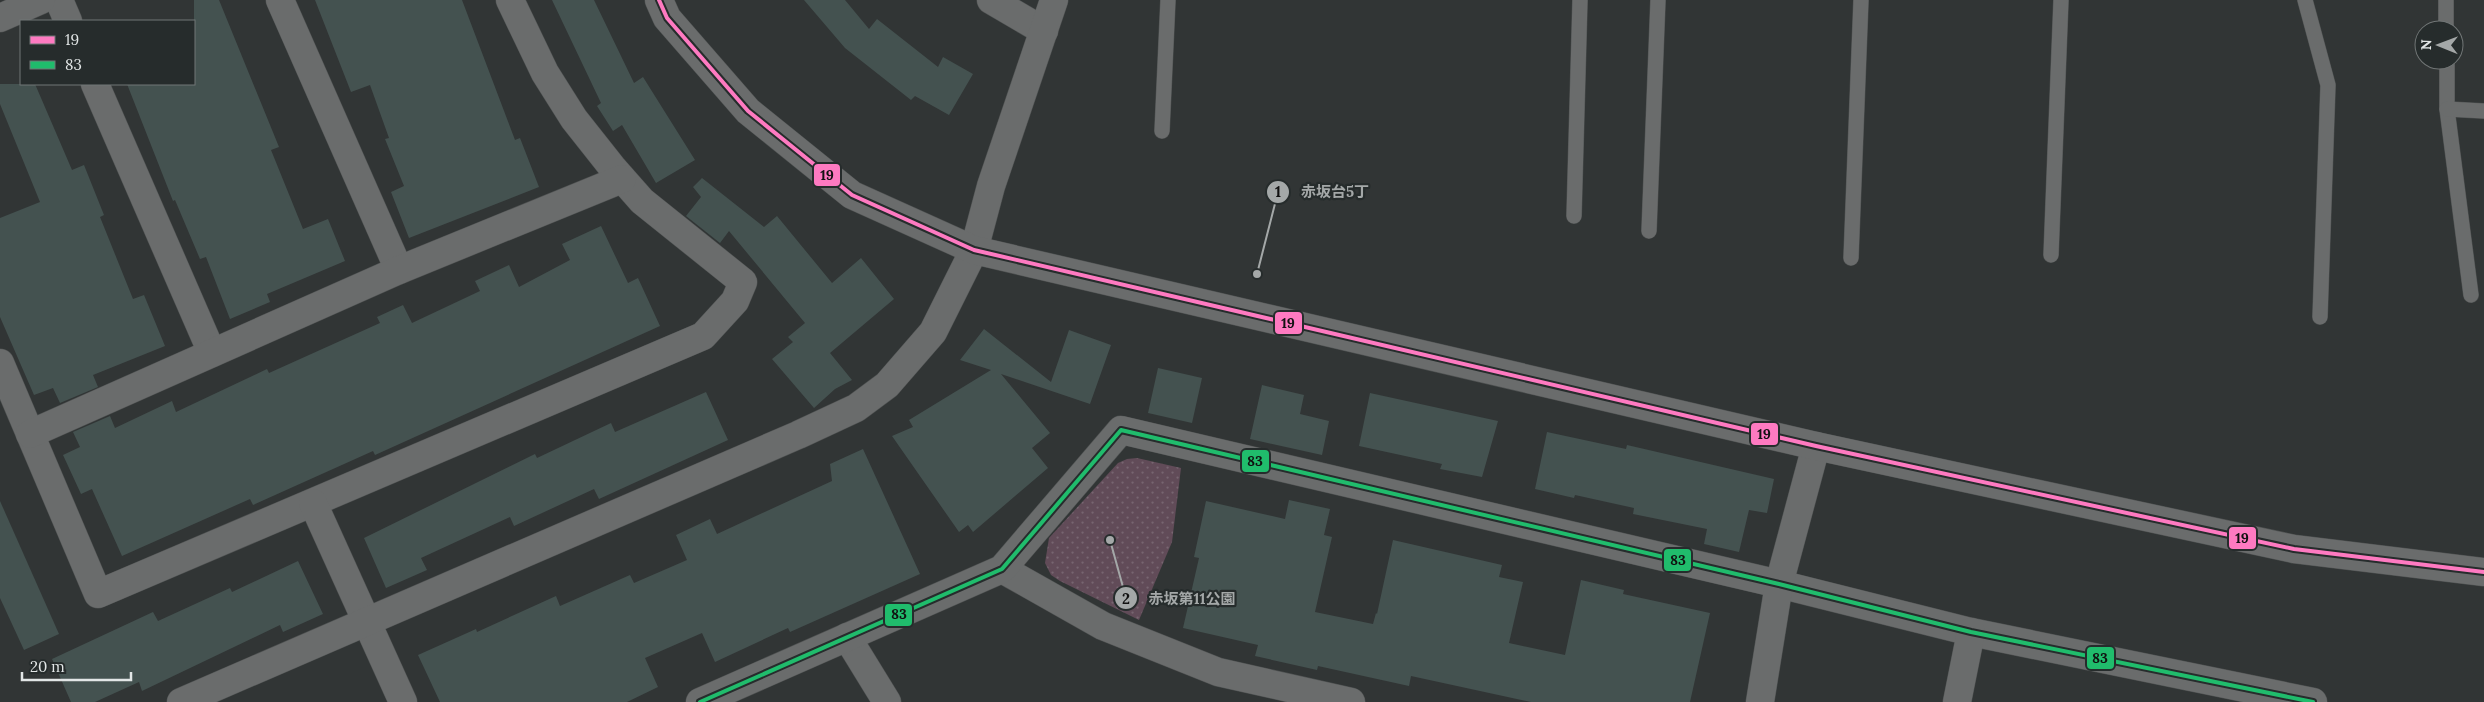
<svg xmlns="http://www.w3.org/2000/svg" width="2484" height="702" font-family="Lora,'Noto Sans JP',serif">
	<defs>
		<pattern id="park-dots" width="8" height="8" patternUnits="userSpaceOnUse" patternTransform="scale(1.25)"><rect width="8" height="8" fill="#614b58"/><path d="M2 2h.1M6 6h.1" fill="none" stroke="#776570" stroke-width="1.8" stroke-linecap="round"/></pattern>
	</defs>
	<rect width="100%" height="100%" fill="#313535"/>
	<path fill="url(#park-dots)" d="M1137 458 1181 468 1172 542 1139 620 1060 581 1051 575 1045 563 1049 538 1118 463 1127 459Z"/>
	<g fill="#445250">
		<path d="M194 0H219L279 147 271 150 303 229 328 219 345 261 267 294 270 302 230 319 206 257 200 259 175 200 173 201 127 84H194Z"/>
		<path d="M315 0H462L515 140 520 138 539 187 409 238 391 192 404 186 385 139 389 138 370 85 351 92Z"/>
		<path d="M552 0H594L634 83 643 77 695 160 656 183 622 125 613 131 597 106 601 103Z"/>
		<path d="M804 0H845L869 29 877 19 938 67 943 57 973 74 949 115 915 96 911 100 845 48Z"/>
		<path d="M0 84H35L72 170 84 165 104 215 100 217 133 299 144 295 165 346 93 375 98 387 60 403 53 388 34 395 0 317V218L40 202 0 104Z"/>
		<path d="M702 178 764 227 777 216 832 283 861 258 894 299 830 353 852 380 835 389 814 408 772 359 793 342 788 337 805 323 729 231 720 243 686 216 701 197 693 187Z"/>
		<path d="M601 226 628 283 638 278 660 326 375 455 373 451 253 505 250 499 122 556 92 489 81 494 63 455 80 447 73 432 110 416 115 428 172 401 176 412 267 369 269 373 380 323 377 317 403 305 412 323 480 291 475 281 509 265 519 287 570 260 562 244Z"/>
		<path d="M984 329 1051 382 1069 330 1111 345 1090 404 1001 374 1050 433 1032 448 1048 468 973 532 968 525 959 532 892 436 913 427 909 420 991 370 960 360Z"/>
		<path d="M1158 368 1202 378 1192 423 1148 413Z"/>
		<path d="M1262 385 1304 395 1300 414 1329 421 1322 455 1250 439Z"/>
		<path d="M706 392 728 440 599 499 594 489 514 526 510 517 421 558 427 570 386 588 364 538 535 454 537 458 611 423 615 432Z"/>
		<path d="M1370 393 1498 421 1482 477 1440 469 1442 464 1359 446Z"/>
		<path d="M1547 432 1626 449 1627 445 1774 479 1767 513 1749 510 1739 552 1704 544 1707 529 1633 514 1634 508 1575 495 1574 498 1535 489Z"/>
		<path d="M863 449 920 574 790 632 788 628 715 662 702 633 645 658 658 687 627 702H440L418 655 476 629 477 632 556 596 560 606 630 575 634 583 687 560 676 535 710 519 717 534 832 481 830 464Z"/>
		<path d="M1289 500 1330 509 1324 535 1332 537 1315 612 1373 624 1376 613 1377 614 1393 540 1502 565 1499 577 1523 582 1509 643 1565 655 1581 580 1624 590 1623 594 1710 613 1690 702H1531L1411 676 1409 686 1318 666 1317 670 1255 656 1258 645 1183 628 1199 558 1194 557 1206 501 1285 519Z"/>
		<path d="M0 501 59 634 24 650 0 598Z"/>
		<path d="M298 561 323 614 283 632 280 625 142 691 139 682 95 702H71L52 659 153 612 158 621 230 588 232 592Z"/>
	</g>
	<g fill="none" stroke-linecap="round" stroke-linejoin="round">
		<defs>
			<g id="service">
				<path d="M2305 0 2328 85 2320 317"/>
				<path d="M2446 0V30"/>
				<path d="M2447 60V109L2471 295"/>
				<path d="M2447 109 2484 111"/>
				<path d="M1162 131 1168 0"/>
				<path d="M1574 216 1580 0"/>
				<path d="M1649 231 1658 0"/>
				<path d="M2051 255 2061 0"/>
				<path d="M1851 258 1861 0"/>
			</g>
			<g id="minor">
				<path d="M59 0 68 21"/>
				<path d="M280 0 399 270"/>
				<path d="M991 0 1044 31"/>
				<path d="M0 18 41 0"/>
				<path d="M95 84 212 353"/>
				<path d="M0 363 98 594 703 336 735 301 743 282 642 201 612 167 574 119 545 73 510 0"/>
				<path d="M30 434 399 270 622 179"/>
				<path d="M313 503 403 702"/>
				<path d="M1002 569 1103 626 1218 672 1351 702"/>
				<path d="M847 637 887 702"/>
				<path d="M181 702 798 435 856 408 887 385 933 332 974 250 991 186 1054 0"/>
				<path d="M700 702 1002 569 1121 430 1779 584 1971 632 2313 702"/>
				<path d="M1760 702 1779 584 1816 446"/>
				<path d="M1957 702 1971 632"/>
			</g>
			<path id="tertiary" d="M659 0 667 18 748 111 852 195 974 250 1816 446 2294 549 2484 572"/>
		</defs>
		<use href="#service" stroke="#4e5151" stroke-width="16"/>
		<use href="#minor" stroke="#4e5151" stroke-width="29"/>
		<use href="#tertiary" stroke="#4e5151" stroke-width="29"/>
		<use href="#service" stroke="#6a6c6c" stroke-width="15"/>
		<use href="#minor" stroke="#6a6c6c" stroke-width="28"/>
		<use href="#tertiary" stroke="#6a6c6c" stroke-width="28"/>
		<defs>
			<path id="bus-1" d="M659 0 667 18 748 111 852 195 974 250 1816 446 2294 549 2484 572"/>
			<path id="bus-2" d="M700 702 1002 569 1121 430 1779 584 1971 632 2313 702"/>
		</defs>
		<use href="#bus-1" stroke="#262c2c" stroke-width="8"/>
		<use href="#bus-2" stroke="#262c2c" stroke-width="8"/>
		<use href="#bus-1" stroke="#fe7ac1" stroke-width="4"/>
		<use href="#bus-2" stroke="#20bc6c" stroke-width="4"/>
	</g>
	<path fill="none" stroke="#a4a8a8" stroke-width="2" d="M1257 274L1278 192M1110 540L1126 598"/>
	<g fill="#a4a8a8" stroke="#262c2c" stroke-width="2">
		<circle cx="1257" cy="274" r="5"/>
		<circle cx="1110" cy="540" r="5"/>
		<circle cx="1278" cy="192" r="12"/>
		<circle cx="1126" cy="598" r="12"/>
	</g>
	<g font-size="15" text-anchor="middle" font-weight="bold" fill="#111">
		<text x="1278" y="197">1</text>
		<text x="1126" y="604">2</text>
	</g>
	<g font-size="15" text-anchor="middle" font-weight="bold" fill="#a4a8a8" stroke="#262c2c" stroke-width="4.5" stroke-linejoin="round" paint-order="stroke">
		<text x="1335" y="197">赤坂台5丁</text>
		<text x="1192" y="604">赤坂第11公園</text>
	</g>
	<g stroke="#262c2c" stroke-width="2">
		<rect x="813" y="163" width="28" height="24" rx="5" fill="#fe7ac1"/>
		<rect x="1274" y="311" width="29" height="24" rx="5" fill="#fe7ac1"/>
		<rect x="1750" y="422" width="29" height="24" rx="5" fill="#fe7ac1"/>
		<rect x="1241" y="449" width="29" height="24" rx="5" fill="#20bc6c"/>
		<rect x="2228" y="526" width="29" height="24" rx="5" fill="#fe7ac1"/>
		<rect x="1663" y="548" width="29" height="24" rx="5" fill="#20bc6c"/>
		<rect x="884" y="603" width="29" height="24" rx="5" fill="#20bc6c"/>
		<rect x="2086" y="646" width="29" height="24" rx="5" fill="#20bc6c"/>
	</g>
	<g font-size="14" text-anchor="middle" font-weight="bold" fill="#111">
		<text x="827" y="180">19</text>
		<text x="1288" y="328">19</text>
		<text x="1764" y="439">19</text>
		<text x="1255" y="466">83</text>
		<text x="2242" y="543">19</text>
		<text x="1678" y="565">83</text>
		<text x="899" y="619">83</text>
		<text x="2100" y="663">83</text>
	</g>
	<rect x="20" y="20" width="175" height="65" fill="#262c2c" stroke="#717676"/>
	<rect x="30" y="36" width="25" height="8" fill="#fe7ac1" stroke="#717676"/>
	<text x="65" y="45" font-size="15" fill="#e2e6e6">19</text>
	<rect x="30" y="61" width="25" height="8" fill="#20bc6c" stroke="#717676"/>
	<text x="65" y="70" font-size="15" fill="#e2e6e6">83</text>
	<g transform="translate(2439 45) rotate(271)"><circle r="24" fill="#262c2c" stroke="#717676"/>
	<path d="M0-4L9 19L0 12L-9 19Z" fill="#a4a8a8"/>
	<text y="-8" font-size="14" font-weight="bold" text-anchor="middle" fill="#e2e6e6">N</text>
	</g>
	<path d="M22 672v8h109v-8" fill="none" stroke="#e2e6e6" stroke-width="2.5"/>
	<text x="30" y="672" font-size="15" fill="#e2e6e6" stroke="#262c2c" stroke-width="4" paint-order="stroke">20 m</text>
</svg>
